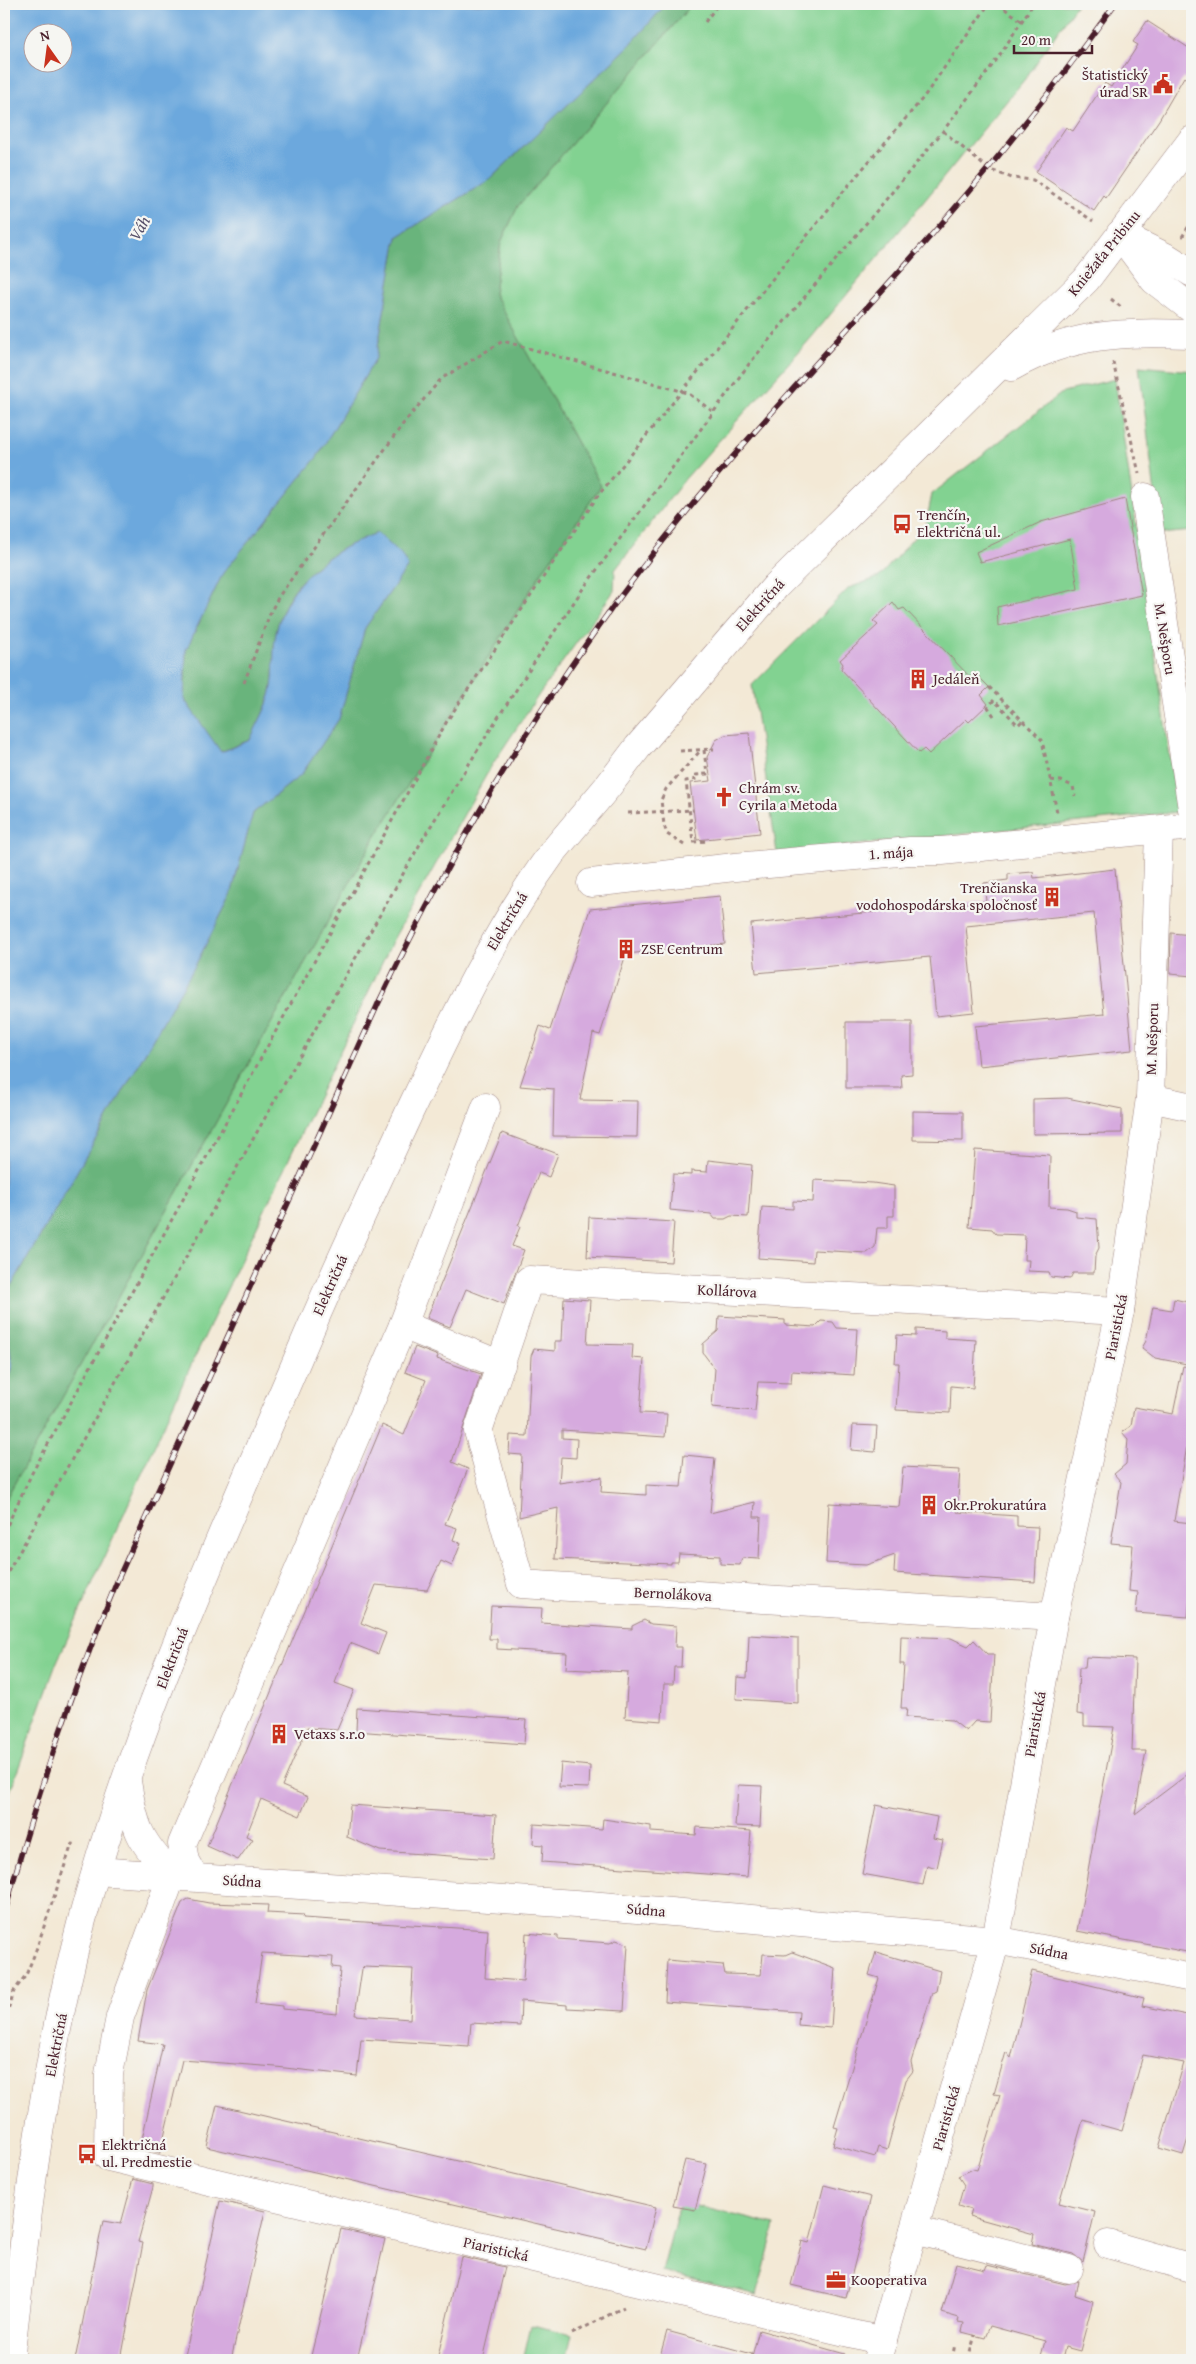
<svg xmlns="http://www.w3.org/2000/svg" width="1196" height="2364" font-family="'Gentium Book Plus',serif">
	<rect width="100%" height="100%" fill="#f6f6f2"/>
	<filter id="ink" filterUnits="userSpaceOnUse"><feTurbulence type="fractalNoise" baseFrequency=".02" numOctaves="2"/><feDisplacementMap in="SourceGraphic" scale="10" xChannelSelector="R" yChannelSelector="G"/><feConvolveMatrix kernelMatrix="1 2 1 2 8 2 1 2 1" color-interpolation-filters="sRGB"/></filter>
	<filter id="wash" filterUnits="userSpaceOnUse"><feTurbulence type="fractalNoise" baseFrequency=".0096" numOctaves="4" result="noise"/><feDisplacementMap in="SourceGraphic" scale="20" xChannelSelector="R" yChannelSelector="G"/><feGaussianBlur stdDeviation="1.12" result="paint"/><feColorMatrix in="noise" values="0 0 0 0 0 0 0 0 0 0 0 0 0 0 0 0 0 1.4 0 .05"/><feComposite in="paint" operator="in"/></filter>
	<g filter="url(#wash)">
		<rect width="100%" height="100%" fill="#f3e9d6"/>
		<g fill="#82d291" stroke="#66785e">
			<path d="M692 4H1077L1025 79 811 338 685 479 615 570 614 591 540 693 492 765 394 938 192 1363 56 1664 4 1808V1502L374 839 540 575 601 486 494 294 501 242 518 206Z"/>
			<path d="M1139 366 1192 371V531L1160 534Z"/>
			<path d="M1115 379 1178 812 777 853 752 685 849 588 879 577 926 524 932 494 1063 392Z"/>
			<path d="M680 2202 775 2225 757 2295 662 2272Z"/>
			<path d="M531 2325 572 2334 566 2360H523Z"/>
		</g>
		<path fill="#69b47b" stroke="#5a6a53" d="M666 4H692L518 206 501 242 494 294 601 486 540 575 374 839 4 1502V1393L12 1366 4 1299 196 964 231 895 253 813 301 775 339 719 365 628 408 566 377 533C329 551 286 580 276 633 272 651 275 670 272 687 269 705 257 724 250 740L220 752 184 699 186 650 223 573 317 457 376 358 397 237 489 180 629 46Z"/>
		<g fill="#6ca8dd" stroke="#5b6484" fill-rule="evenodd">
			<path d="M4 4H666L629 46 489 180 397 237 376 358 317 457 223 573 186 650 184 699 221 752 250 740C257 724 269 705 272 687 275 669 272 651 276 633 287 580 329 551 377 533L401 554 408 566 365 628 339 719 301 775 253 813 231 895 196 964 4 1299ZM32 32H62V62H32Z"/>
			<path d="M4 1303 12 1366 4 1393Z"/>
		</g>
		<g id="blocks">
			<g fill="#d6aade" fill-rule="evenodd">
				<path d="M1147 21 1192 50V84L1184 77 1159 120 1106 198 1104 196 1094 211 1036 172 1066 127 1073 131 1105 83 1111 87 1138 45 1133 42Z"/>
				<path d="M1125 499 1142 595 998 626 997 607 1078 589 1070 539 980 562 976 552 1041 522Z"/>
				<path d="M893 602 899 610 904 608 969 676 974 672 989 687 981 695 988 704 969 722 966 719 929 754 924 749 919 753 841 669 843 664 840 660 878 625 873 621Z"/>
				<path d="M749 733 760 833 697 840 690 783 711 781 707 757 716 740 725 735Z"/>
				<path d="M1115 869 1132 1050 979 1066 975 1026 1104 1014 1094 913 966 926 974 1012 936 1016 930 957 756 973 751 924 986 901 984 883 1008 880V874L1033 872 1034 878Z"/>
				<path d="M720 896 725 944 626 954 600 1035 593 1033 580 1100 638 1101 637 1137 553 1136 554 1089 520 1086 540 1026 550 1030 590 909Z"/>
				<path d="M1171 933 1192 935V976L1170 974Z"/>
				<path d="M846 1022H912V1074L901 1075 902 1088H846Z"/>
				<path d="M1067 1098 1122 1109V1133L1033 1134V1099Z"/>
				<path d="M913 1111 963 1112V1141L913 1140Z"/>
				<path d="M502 1133 558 1154 549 1177 539 1173 518 1226 520 1227 512 1246 524 1250 504 1304 466 1289 450 1327 427 1318Z"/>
				<path d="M975 1150 1050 1155 1049 1207 1067 1208 1076 1211V1217L1097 1219 1099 1248 1095 1256 1094 1273H1073L1070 1279 1051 1277 1049 1272 1028 1271 1029 1260H1024L1025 1235 996 1234 992 1229 969 1227Z"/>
				<path d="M708 1160 752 1165 748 1217 731 1216 725 1219H715L711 1214 670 1210 673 1174 691 1175V1171L707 1172Z"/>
				<path d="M814 1180 873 1183 894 1186V1216H888V1228H877L875 1247 867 1253 814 1250 813 1262 758 1258 762 1207 793 1209V1201L813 1202Z"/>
				<path d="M589 1217 674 1222 671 1262 587 1257Z"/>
				<path d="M564 1298 590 1300 587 1344 633 1345 632 1358 644 1359 640 1413 667 1414 665 1437 562 1430V1438L577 1439 576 1458 561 1457 559 1483 602 1477 601 1492 646 1495V1485L681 1487 684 1455 715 1458 710 1513 755 1502 754 1517H761L759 1559 742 1558 740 1565 720 1564V1556L679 1554 678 1562H671V1564L555 1559 558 1508 519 1517 522 1455 509 1454 510 1435 527 1436 531 1356 534 1349 555 1351V1341H562Z"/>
				<path d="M1174 1299 1192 1303V1365L1155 1358 1142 1348 1146 1341 1153 1307 1172 1310Z"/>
				<path d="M719 1316 785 1320V1325L815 1327 821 1321 833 1322 837 1328 857 1329 854 1375 792 1371 791 1383 758 1382 755 1411 712 1407 715 1369 703 1353V1344L718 1331Z"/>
				<path d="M916 1329 945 1331V1338L976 1340 973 1388 951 1386 950 1413 896 1410 899 1363H895L897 1335 916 1336Z"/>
				<path d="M415 1347 438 1356 437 1359 481 1374 452 1462 468 1469 445 1524 457 1528 453 1540 461 1543 452 1566 441 1561 427 1590 376 1585 361 1623 386 1633 378 1654 350 1643 335 1683 354 1690 337 1730 307 1728 282 1786 308 1797 300 1816 261 1799 246 1836 253 1839 238 1860 207 1846 382 1425 404 1435 426 1380 405 1372Z"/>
				<path d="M1183 1366 1192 1367V1417L1174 1521 1192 1523V1596H1190L1188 1617 1136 1613 1138 1592 1129 1591 1133 1545 1111 1543 1121 1482 1114 1474 1126 1464 1128 1439 1122 1432 1131 1426 1134 1407 1173 1414Z"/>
				<path d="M853 1425 877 1426 875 1452 851 1450Z"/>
				<path d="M903 1467 960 1470 957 1512 1017 1516V1526L1038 1527 1035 1582 894 1573 895 1555 866 1565 826 1563 829 1503 899 1507Z"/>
				<path d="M491 1606 542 1608 541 1623 632 1629V1626L644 1620 651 1624 676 1626 675 1647H682L681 1667H674L673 1684H664L662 1721 625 1718 628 1672 566 1669 567 1653 497 1649V1639H489Z"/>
				<path d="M749 1635 798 1638V1703L736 1699 737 1677 747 1678Z"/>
				<path d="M901 1636 951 1638 968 1646 974 1640 987 1654H994L990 1722 975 1721 966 1731 952 1720 906 1717 907 1708H901L904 1664H900Z"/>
				<path d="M1086 1657 1135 1659 1132 1751H1146L1135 1814 1192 1771V1953L1077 1931 1114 1727 1084 1726V1715L1077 1714 1079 1668H1085Z"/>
				<path d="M357 1708 526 1720 524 1744 356 1731Z"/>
				<path d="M561 1763 590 1766 589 1788 559 1787Z"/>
				<path d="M738 1785 762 1786 760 1827 735 1826Z"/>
				<path d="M350 1805 496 1815 493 1859 380 1851 347 1837Z"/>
				<path d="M876 1805 937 1817 933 1838 943 1840 937 1868 927 1865 923 1885 862 1874Z"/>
				<path d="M603 1819 651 1826V1832L696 1835 697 1827 751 1831 747 1877 542 1862 543 1845 533 1844 534 1824 602 1829Z"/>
				<path d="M188 1899 209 1903 268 1905 267 1913 304 1915 303 1918 488 1930 485 1978 523 1981 526 1933 558 1936V1939L610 1943 616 1940 628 1944 624 2011 567 2008V2005L521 2001 520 2026 471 2023 469 2046 361 2039 357 2076 276 2067 182 2060 160 2153 140 2148 163 2044 138 2041 147 1990 182 1903ZM262 1953 333 1957 332 1967 340 1968 337 2014 282 2009V2006L255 2003ZM364 1967 413 1969 410 2019 355 2015 362 1969Z"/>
				<path d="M792 1952 835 1968 831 2028 798 2025 799 2012 665 2002 667 1960 723 1965 725 1974 761 1975 763 1954 785 1955Z"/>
				<path d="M876 1952 940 1971 936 1991 932 1993 911 2062 913 2071 906 2080 887 2150 878 2147 875 2157 833 2145 838 2128 834 2127 879 1978 869 1975Z"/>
				<path d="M1032 1971 1144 1998 1142 2006 1192 2016V2126L1183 2155 1159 2148 1184 2063 1143 2055 1122 2131 1083 2120 1059 2203 1095 2212 1083 2262 1073 2254 1032 2244 1034 2234 969 2216 971 2210 958 2206 964 2185 958 2176 973 2169 977 2170 1000 2095 994 2094 1006 2052 1011 2058Z"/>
				<path d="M217 2105 656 2207 646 2249 207 2147Z"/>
				<path d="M685 2160 707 2164 695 2210 673 2206Z"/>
				<path d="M133 2179 153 2184V2187L138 2242 143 2243 121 2360H75L103 2221 121 2224Z"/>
				<path d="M824 2185 871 2197 846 2298 791 2285 802 2241 809 2243Z"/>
				<path d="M220 2201 265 2211 231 2360H184Z"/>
				<path d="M341 2229 385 2239 357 2360H310Z"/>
				<path d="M461 2257 505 2267 483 2360H437Z"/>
				<path d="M956 2263 985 2270 987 2265 1065 2284 1078 2281 1075 2295 1093 2301 1080 2351 1065 2347 1062 2360H1055L1041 2356 1045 2341 990 2326 985 2338 962 2332 964 2323 958 2322 959 2318 942 2313Z"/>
				<path d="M759 2330 845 2354 844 2360H751Z"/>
				<path d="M667 2331 752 2354 751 2360H659Z"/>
			</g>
		</g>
	</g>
	<g filter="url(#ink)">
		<use href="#blocks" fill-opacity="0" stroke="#9e8480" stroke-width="1"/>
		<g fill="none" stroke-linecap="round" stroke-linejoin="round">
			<defs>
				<g id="minor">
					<path d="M1145 497 1192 809"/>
					<path d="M591 883 735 867 910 851H942L1192 826"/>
					<path d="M1150 1098 1192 1107"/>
					<path d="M403 1325 501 1365"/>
					<path d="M1054 1617 521 1584 478 1431 529 1280 1120 1311"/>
					<path d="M127 1781C134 1827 139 1841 172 1875"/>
					<path d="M96 1871 590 1905 996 1940 1192 1978"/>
					<path d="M172 1875 120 2017 109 2074 108 2157 883 2341"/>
					<path d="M194 1877 185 1861 182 1844 403 1325 486 1107"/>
					<path d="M914 2230 1069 2269"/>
					<path d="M1108 2244 1192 2268"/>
					<path d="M877 2360 996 1940 1054 1617 1120 1311 1150 1098 1159 831"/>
				</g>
				<g id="major">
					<path d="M1120 234 1154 280 1192 309"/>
					<path d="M1123 236 1168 258 1192 273"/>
					<path d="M1011 367C1073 332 1123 332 1192 334"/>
					<path d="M10 2360C27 2213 44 2063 82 1920 137 1716 228 1523 310 1330 341 1258 375 1187 408 1115 451 1025 493 934 552 853L609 785 638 747 776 586 1086 280 1192 140"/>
				</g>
			</defs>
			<use href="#minor" stroke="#9e8480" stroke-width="29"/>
			<use href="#major" stroke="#9e8480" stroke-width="29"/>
			<g stroke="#9e8480" stroke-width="3" stroke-dasharray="4 4" stroke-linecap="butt">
				<path d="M998 4 1022 21"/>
				<path d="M705 22 718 4"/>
				<path d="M943 131 988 169 1012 178 1033 180 1093 221"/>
				<path d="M1182 237 1192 221"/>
				<path d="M1111 299 1121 307"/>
				<path d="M1113 362 1139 473"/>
				<path d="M244 683 271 611 279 596 403 424 441 379 503 341 688 393 712 411"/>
				<path d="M989 687 1042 740 1057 812"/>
				<path d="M994 716 988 707 994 700 1018 725 1022 721"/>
				<path d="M704 750 707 774 696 775 697 779 686 781 693 842 707 841"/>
				<path d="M680 751 714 749"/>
				<path d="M1051 780 1061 781 1073 786 1075 796"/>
				<path d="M628 813 693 810"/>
				<path d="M684 845 667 834 664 825 661 800 666 789 701 750"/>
				<path d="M4 1532 32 1473 447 721 597 497 831 206 923 98 989 4"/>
				<path d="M4 1579 424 837 495 722 582 590 749 364 943 131 997 59 1033 4"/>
				<path d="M4 2024 14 1991 26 1975 35 1953 72 1844 76 1845"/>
				<path d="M572 2334 624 2307"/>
				<path d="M952 2359 955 2344"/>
				<path d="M968 2360 975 2335"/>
			</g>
			<use href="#minor" stroke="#fff" stroke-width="28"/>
			<use href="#major" stroke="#fff" stroke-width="28"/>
			<defs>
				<path id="rail" d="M4 1915C35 1800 72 1689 118 1579L378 1004C461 830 561 665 683 516 767 413 861 317 948 216 1007 148 1062 77 1115 4"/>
			</defs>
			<use href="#rail" stroke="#4a1f2b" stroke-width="5.5"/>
			<use href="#rail" stroke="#f6f6f2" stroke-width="4" stroke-dasharray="11" stroke-linecap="butt"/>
		</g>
	</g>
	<defs>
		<symbol id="civic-bare" viewBox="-9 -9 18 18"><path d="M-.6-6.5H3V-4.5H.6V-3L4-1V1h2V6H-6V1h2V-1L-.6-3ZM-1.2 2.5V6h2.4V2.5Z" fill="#c8321e" stroke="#f6f6f2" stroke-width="2.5" paint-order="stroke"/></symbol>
		<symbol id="bus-bare" viewBox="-9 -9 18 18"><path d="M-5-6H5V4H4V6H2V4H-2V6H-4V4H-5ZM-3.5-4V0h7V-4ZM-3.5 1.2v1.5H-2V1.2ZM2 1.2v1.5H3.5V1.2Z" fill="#c8321e" stroke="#f6f6f2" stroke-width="2.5" paint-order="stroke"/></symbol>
		<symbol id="building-bare" viewBox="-9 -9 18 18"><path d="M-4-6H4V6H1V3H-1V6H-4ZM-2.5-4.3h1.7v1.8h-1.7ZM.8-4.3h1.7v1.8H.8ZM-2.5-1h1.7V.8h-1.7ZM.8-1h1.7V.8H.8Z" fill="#c8321e" stroke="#f6f6f2" stroke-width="2.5" paint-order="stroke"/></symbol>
		<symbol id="church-bare" viewBox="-9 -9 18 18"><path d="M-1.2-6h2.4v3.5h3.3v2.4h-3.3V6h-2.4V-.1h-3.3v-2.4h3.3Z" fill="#c8321e" stroke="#f6f6f2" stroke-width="2.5" paint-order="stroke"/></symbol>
		<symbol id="office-bare" viewBox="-9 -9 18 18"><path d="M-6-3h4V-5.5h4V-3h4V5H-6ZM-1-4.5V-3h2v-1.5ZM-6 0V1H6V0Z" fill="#c8321e" stroke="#f6f6f2" stroke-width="2.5" paint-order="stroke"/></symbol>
	</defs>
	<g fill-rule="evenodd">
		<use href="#civic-bare" x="1149" y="70" width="28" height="28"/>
		<use href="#bus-bare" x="888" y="510" width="28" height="28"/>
		<use href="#building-bare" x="904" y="665" width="28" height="28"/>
		<use href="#church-bare" x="710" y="783" width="28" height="28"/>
		<use href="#building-bare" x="1038" y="883" width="28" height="28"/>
		<use href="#building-bare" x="612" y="935" width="28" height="28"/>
		<use href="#building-bare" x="915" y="1491" width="28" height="28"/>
		<use href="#building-bare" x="265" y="1720" width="28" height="28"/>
		<use href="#bus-bare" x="73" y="2140" width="28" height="28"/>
		<use href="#office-bare" x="822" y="2266" width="28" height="28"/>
	</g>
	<g text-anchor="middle" stroke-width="4.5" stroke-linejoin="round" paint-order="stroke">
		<g font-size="15" fill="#4a1f2b" stroke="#f6f6f2" text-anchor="start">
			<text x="1148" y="80" text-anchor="end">Štatistický<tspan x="1148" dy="17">úrad SR</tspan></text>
			<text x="917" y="520">Trenčín,<tspan x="917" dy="17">Električná ul.</tspan></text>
			<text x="933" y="684">Jedáleň</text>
			<text x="739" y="793">Chrám sv.<tspan x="739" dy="17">Cyrila a Metoda</tspan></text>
			<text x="1037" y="893" text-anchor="end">Trenčianska<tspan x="1037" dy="17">vodohospodárska spoločnosť</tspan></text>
			<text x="641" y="954">ZSE Centrum</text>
			<text x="944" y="1510">Okr.Prokuratúra</text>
			<text x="294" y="1739">Vetaxs s.r.o</text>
			<text x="102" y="2150">Električná<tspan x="102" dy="17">ul. Predmestie</tspan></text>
			<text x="851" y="2285">Kooperativa</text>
		</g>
		<g font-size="15" fill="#4a1f2b" stroke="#f6f6f2">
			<text transform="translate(1104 253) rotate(-51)" y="5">Kniežaťa Pribinu</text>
			<text transform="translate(760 605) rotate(-48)" y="5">Električná</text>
			<text transform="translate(1165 639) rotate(81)" y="5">M. Nešporu</text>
			<text transform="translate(891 853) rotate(-4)" y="5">1. mája</text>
			<text transform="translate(507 921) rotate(-59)" y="5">Električná</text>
			<text transform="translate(1152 1039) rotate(-88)" y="5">M. Nešporu</text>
			<text transform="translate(330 1285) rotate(-66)" y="5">Električná</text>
			<text transform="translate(727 1291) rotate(3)" y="5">Kollárova</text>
			<text transform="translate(1116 1327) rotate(-79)" y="5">Piaristická</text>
			<text transform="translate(673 1594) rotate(3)" y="5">Bernolákova</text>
			<text transform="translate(172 1658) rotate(-69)" y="5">Električná</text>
			<text transform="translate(1035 1724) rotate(-80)" y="5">Piaristická</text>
			<text transform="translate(242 1881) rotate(4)" y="5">Súdna</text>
			<text transform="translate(646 1910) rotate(5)" y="5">Súdna</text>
			<text transform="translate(1049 1951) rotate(11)" y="5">Súdna</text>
			<text transform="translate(56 2045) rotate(-79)" y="5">Električná</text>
			<text transform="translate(946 2118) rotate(-74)" y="5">Piaristická</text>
			<text transform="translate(496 2249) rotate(13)" y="5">Piaristická</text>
		</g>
		<g font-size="16" font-style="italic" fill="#564f69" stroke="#f6f6f2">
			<text transform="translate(139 228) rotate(-60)" y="6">Váh</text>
		</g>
	</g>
	<rect width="1196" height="2364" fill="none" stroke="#f6f6f2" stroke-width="20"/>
	<g transform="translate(48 48) rotate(346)"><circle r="24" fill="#f6f6f2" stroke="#b1a0a2"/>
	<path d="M0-4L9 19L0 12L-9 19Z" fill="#c8321e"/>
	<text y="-8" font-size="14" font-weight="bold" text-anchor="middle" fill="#4a1f2b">N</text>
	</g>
	<path d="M1014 45v8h78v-8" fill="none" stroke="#4a1f2b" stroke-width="2.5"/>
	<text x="1021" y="45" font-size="15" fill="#4a1f2b" stroke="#f6f6f2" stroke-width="4" paint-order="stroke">20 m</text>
</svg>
